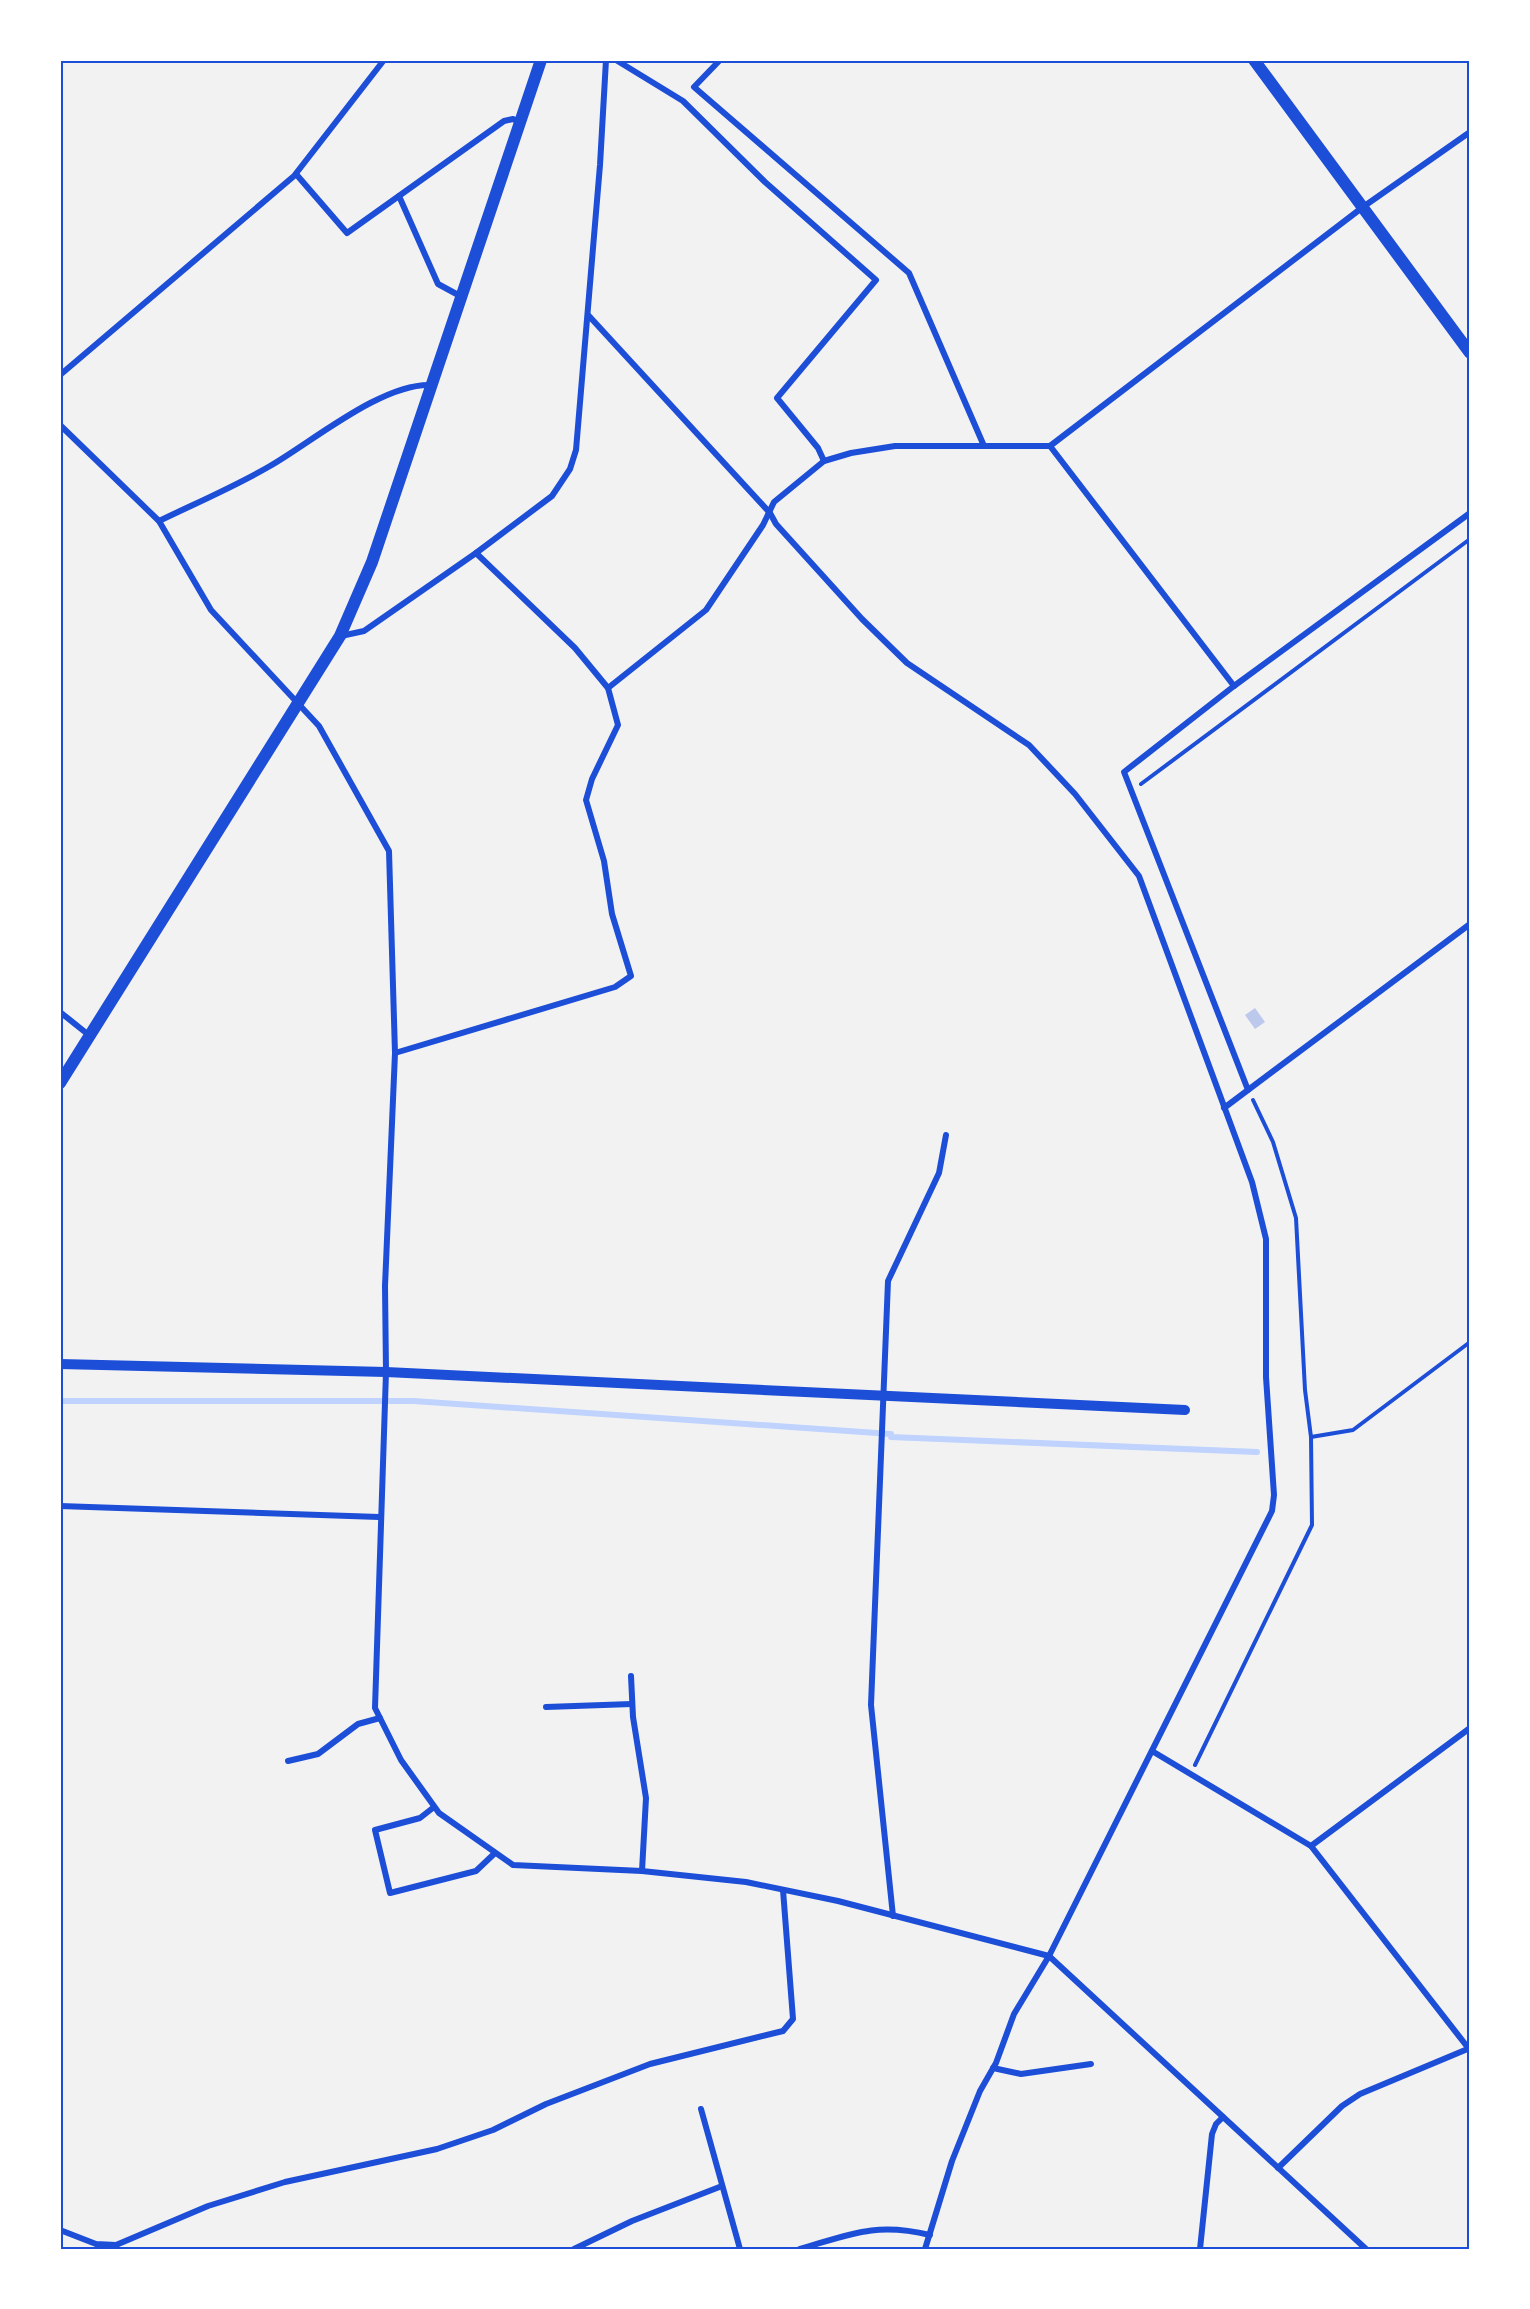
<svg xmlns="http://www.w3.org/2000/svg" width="1530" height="2309" font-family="'Space Grotesk',sans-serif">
	<rect width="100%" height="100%" fill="#f2f2f2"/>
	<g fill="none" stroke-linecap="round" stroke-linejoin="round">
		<path stroke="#bfd3fe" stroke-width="6" d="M60 1401H414L891 1434V1437L1257 1452"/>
	</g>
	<path fill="#bdc9ec" d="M1255 1008 1265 1022 1255 1029 1245 1015Z"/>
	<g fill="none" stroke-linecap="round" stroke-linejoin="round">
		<g stroke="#1d4ed8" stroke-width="4">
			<path d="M1141 784 1470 539"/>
			<path d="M1311 1437 1353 1430 1470 1342"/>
			<path d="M1195 1765 1312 1525 1311 1437 1305 1390 1296 1218 1273 1142 1253 1100"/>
		</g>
		<g stroke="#1d4ed8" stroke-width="6">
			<path d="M616 60 683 101 765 182 876 280 777 398 818 448 824 461"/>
			<path d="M720 60 694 87 909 273 984 446"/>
			<path d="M296 174 347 233 504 121 513 119 521 123"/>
			<path d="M399 196 438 284 462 297"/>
			<path d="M589 316 770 513 776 524 862 619 907 663 1029 745 1075 794 1139 876 1252 1182 1266 1239V1377L1274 1495 1272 1511 1049 1956 1014 2014 996 2063 980 2091 952 2161 925 2249"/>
			<path d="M60 375 294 176 384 60"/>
			<path d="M60 425 159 521 211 610 319 726 389 851 395 1053 385 1286 386 1372 375 1708 401 1760 439 1813 513 1865 642 1871 746 1882 838 1901 1049 1956 1366 2249"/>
			<path d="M1050 446 1234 686"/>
			<path d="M159 521C196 503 234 487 270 466 312 442 383 382 432 385"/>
			<path d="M341 636 364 631 476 553 552 496 570 469 576 450 600 165 606 60"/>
			<path d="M608 688 706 610 763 525 774 502 824 461 851 453 895 446H1050L1363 207 1470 132"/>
			<path d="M60 1012 90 1036"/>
			<path d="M395 1053 615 987 631 976 612 914 604 861 586 800 592 779 618 725 608 688 575 648 476 553"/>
			<path d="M1248 1090 1124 772 1234 686 1470 513"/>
			<path d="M1224 1108 1470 924"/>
			<path d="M60 1506 379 1517"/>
			<path d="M631 1676 633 1717 646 1798 642 1871"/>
			<path d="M546 1707 632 1704"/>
			<path d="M1152 1751 1311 1846 1469 2049"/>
			<path d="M288 1761 318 1754 358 1724 380 1718"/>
			<path d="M434 1807 420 1818 375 1830 390 1893 476 1871 495 1853"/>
			<path d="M1311 1846 1470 1728"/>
			<path d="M893 1916 871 1705 888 1281 939 1173 946 1135"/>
			<path d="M993 2068 1021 2074 1091 2064"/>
			<path d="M701 2109 740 2249"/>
			<path d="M1278 2168 1342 2106 1360 2094 1470 2048"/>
			<path d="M60 2230 96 2244 116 2245 208 2206 285 2182 437 2149 493 2130 546 2104 650 2064 783 2031 793 2019 783 1890"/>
			<path d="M574 2249 632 2221 722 2186"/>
			<path d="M800 2249C851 2234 876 2222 930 2235"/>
			<path d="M1200 2249 1212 2134 1216 2124 1223 2117"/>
		</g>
		<path stroke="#1d4ed8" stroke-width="10" d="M60 1364 386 1372 1185 1410"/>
		<g stroke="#1d4ed8" stroke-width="12">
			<path d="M1254 60 1470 353"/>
			<path d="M60 1083 340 636 372 562 541 60"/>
		</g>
	</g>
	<rect width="1530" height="2309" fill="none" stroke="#ffffff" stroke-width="123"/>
	<rect x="62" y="62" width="1406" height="2186" fill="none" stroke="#1d4ed8" stroke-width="2"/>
</svg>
